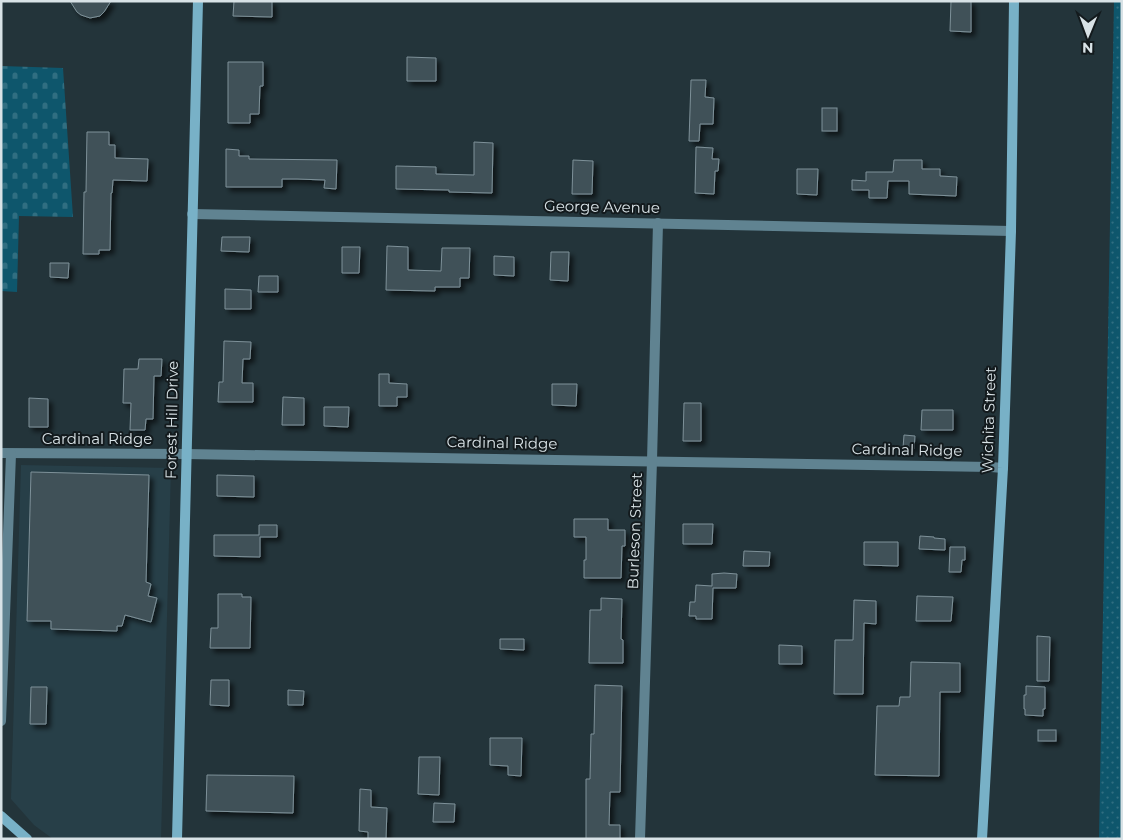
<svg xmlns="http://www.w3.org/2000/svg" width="1123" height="840" font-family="Montserrat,sans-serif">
	<defs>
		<pattern id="grass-dots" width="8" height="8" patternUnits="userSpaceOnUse" patternTransform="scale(1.25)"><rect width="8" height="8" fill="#0e566c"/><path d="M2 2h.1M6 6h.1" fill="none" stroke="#306e81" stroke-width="1.8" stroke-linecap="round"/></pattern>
		<pattern id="cemetery-stones" width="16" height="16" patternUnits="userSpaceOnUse" patternTransform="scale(1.25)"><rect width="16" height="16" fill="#0e566c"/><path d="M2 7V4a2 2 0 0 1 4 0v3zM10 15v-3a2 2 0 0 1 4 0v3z" fill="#306e81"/></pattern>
		<filter id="shadow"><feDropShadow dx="4" dy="4" stdDeviation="2.5" flood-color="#0009"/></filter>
	</defs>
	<rect width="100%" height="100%" fill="#23343a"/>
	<path fill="#273f48" d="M21 465 171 468 161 839H53L34 825 11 799Z"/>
	<path fill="url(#grass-dots)" d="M1114 1H1122V839H1099Z"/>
	<path fill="url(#cemetery-stones)" d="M1 66 63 68 73 217 19 216 17 292 1 291Z"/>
	<g fill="#405158" stroke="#7e9199" filter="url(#shadow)">
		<path d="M70 1H111L104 12 100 16 90 18 81 15 77 12Z"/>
		<path d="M234 1H272V17L233 16Z"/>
		<path d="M951 1H971V32L950 31Z"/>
		<path d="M407 57 436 58V81H407Z"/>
		<path d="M228 62H263V86H260L259 114H250V123H228Z"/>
		<path d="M691 80H706L705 97 714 98 713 124H700L699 141H689Z"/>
		<rect x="822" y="108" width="15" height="23"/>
		<path d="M87 132H109V145H115V158L148 159 147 181 113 180 112 193H111L110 250H99V254H83L84 192H86Z"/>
		<path d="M474 142 493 143 492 193 449 192V190L396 189V166L436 167V174L474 175Z"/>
		<path d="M696 147 713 148 712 159H719L718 171H715L714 194 695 193Z"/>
		<path d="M226 149 239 150V156H249V159L337 160 336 189 324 188 325 180 297 179H282V187H226Z"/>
		<path d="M573 160 593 161 592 194H572Z"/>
		<path d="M894 160H922V169H940V176L957 177 956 196 909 194V181H888L887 198H869V190H852V180L866 181V172H893Z"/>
		<path d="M797 169H818L817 195 797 194Z"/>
		<path d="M222 237H250L249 252 221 251Z"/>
		<path d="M387 246 408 247V270L441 271 442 248H470L469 278H460V287H435V291L386 290Z"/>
		<path d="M342 247H360L359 273H342Z"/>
		<path d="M551 252H569L568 281 550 280Z"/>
		<path d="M494 256 514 257V276L494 275Z"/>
		<path d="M50 263H69L68 278 50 277Z"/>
		<path d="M259 276H278V292H258Z"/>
		<path d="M225 289 251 290V309H225Z"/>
		<path d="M224 341 251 342 250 359H243L242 383H253V402H218L219 382H223Z"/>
		<path d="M139 359H162L161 376H154L153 419H146L145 430H130L131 403H123L124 369H138Z"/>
		<path d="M379 374H389V383L407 384V397H397V406H379Z"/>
		<path d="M552 384H577L576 406 552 405Z"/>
		<path d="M283 397 304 398V425H282Z"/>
		<path d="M29 398 48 399V427H29Z"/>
		<path d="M684 403H701V441H683Z"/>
		<path d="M324 407H349L348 427 324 426Z"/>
		<path d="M922 410H953V430H921Z"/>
		<path d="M904 435 915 436 914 449 903 448Z"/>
		<path d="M31 472 149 475 146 582 151 584 148 596 157 598 151 622 125 615 122 626H117V631L51 629V621H27Z"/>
		<path d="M217 475 254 476V497L217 496Z"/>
		<path d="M574 519H608V530H625V546H622L621 578H584V560H586V537H574Z"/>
		<path d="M683 524H713L712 544H683Z"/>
		<path d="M259 525H277V537H260V557L214 556V535H259Z"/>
		<path d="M920 536 934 537V538L945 539V550L919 549Z"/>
		<path d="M864 542H898V566L864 565Z"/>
		<path d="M950 547H965V560H962L961 572H949Z"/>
		<path d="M744 551 770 552 769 566H743Z"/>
		<path d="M724 573 737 574 736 588H713L712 619H696V616H689L690 602H695L696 585 712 586V574Z"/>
		<path d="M218 594H242V597H251L250 648H210L211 628H218Z"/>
		<path d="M917 596 953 597 951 621H916Z"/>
		<path d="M601 598 622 599 621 639 623 640V663H589L590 610H601Z"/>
		<path d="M854 600 876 601V624L864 623 863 694H834L835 640H853Z"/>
		<path d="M1037 636 1050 637 1049 681H1037Z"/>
		<path d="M500 639H524V650L500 649Z"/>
		<path d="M779 645 802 646V664H779Z"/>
		<path d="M911 662 960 663V692H940L939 776 875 775 877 706H899L900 697H910Z"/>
		<path d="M211 680H229V706L210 705Z"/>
		<path d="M595 685 622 686 620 792H610L609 825H620V839H586V779H590L591 734H594Z"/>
		<path d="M1026 686 1045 687V709H1043V716L1025 715V709H1024V695H1026Z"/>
		<path d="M31 687H47L46 724H30Z"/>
		<path d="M288 690 304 691 303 705H288Z"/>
		<rect x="1038" y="730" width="18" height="11"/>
		<path d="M490 738H522L521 776 508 775V766L490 765Z"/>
		<path d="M419 757H440L439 795 418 794Z"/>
		<path d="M207 775 294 776 293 813 206 811Z"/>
		<path d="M360 789 371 790V807L387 808 386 839H368V832L359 831Z"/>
		<path d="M434 803 455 804 454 822H433Z"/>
	</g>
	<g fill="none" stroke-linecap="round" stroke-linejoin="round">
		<g stroke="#608391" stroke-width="10">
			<path d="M192 214 1011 231"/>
			<path d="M1 453 186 454 991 467 1003 468"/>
			<path d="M1 721 11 454"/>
			<path d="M640 839 652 461 658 223"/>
		</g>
		<g stroke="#78b1c7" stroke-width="10">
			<path d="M1 816 27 839"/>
			<path d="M177 839 198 1"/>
			<path d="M982 839 1003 468 1011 231 1014 1"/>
		</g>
	</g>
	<g text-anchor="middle" stroke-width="4" stroke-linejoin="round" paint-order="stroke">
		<g font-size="15" fill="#d8e2e6" stroke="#131a1d">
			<text transform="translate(602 207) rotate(1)" y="5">George Avenue</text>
			<text transform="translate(172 420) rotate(-89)" y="5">Forest Hill Drive</text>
			<text transform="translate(989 420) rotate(-88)" y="5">Wichita Street</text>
			<text x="97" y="444">Cardinal Ridge</text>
			<text transform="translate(502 443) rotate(1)" y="5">Cardinal Ridge</text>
			<text transform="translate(907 450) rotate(1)" y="5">Cardinal Ridge</text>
			<text transform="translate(635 531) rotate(-88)" y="5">Burleson Street</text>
		</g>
	</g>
	<rect width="1123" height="840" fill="none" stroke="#d8e2e6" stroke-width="5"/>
	<g transform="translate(1088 35) rotate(181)" stroke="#131a1d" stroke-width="4" paint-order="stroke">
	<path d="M0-4L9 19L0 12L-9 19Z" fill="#d8e2e6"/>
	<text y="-8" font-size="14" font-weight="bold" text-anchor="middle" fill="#d8e2e6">N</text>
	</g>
</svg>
